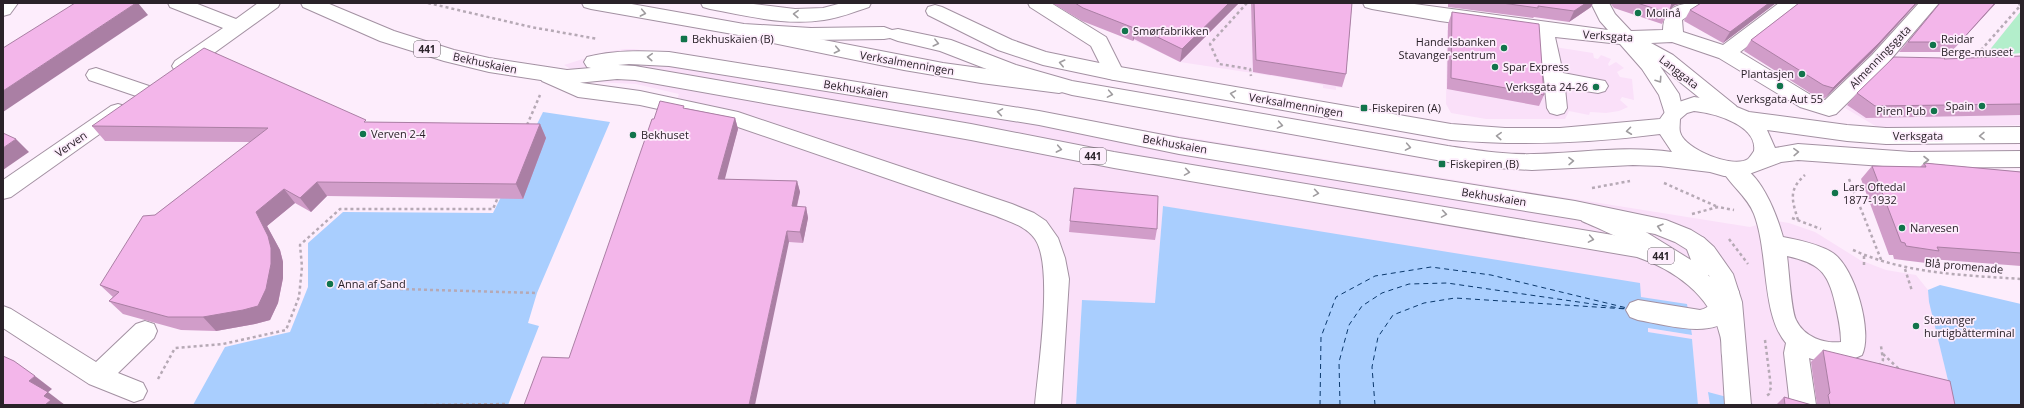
<svg xmlns="http://www.w3.org/2000/svg" width="2024" height="408" font-family="'Open Sans',sans-serif">
	<rect width="100%" height="100%" fill="#fdedfc"/>
	<g fill="#fae0f9">
		<path d="M1052 3H1297L1343 88 1336 87V90L1323 88V85L1299 80 1180 62 1147 46 1084 21Z"/>
		<path d="M1447 30 1593 53 1594 58 1598 59 1601 55 1611 59 1608 64 1609 66 1616 62 1624 68 1617 72 1620 77 1632 79 1634 100 1622 97 1620 100 1628 107 1619 111 1606 113 1590 112 1589 115 1569 111 1565 119H1486L1451 113 1446 104Z"/>
		<path d="M625 49H634L1750 227 1757 225 1756 218 1789 223 1815 232 1860 260 1886 270 1916 275 1928 290 1954 405H1713L1708 393 1710 405H1698L1692 340 1648 332 1647 328 1692 335 1641 297 1163 206 1155 303 1082 300 1076 405H535L575 368 679 94 636 84 593 82 564 65 605 52Z"/>
		<path d="M2021 63V125L1879 128 1845 108 1876 70Z"/>
	</g>
	<path fill="#b3eecb" d="M2021 11V53L1991 56 1988 52Z"/>
	<g fill="#a9cefe">
		<path d="M543 112 610 122 537 293 528 323 539 326 508 405H193L225 347 290 332 308 287V243L343 212 493 213Z"/>
		<path d="M1163 206 1640 283 1641 297 1687 304 1692 335 1648 328V332L1692 339 1698 405H1076L1082 300 1155 303Z"/>
		<path d="M1940 285 2021 304V405H1954L1929 302 1928 290Z"/>
		<path d="M1708 392 1757 405H1710Z"/>
	</g>
	<g fill="none" stroke-linecap="round" stroke-linejoin="round">
		<g stroke="#0b396d" stroke-width="1" stroke-dasharray="5 4" stroke-linecap="butt">
			<path d="M1320 405 1321 337 1336 297 1375 276 1431 267 1491 275 1627 308"/>
			<path d="M1340 405 1339 362 1349 325 1362 306 1382 293 1409 284 1447 283 1627 309"/>
			<path d="M1375 405 1372 367 1378 337 1393 315 1424 303 1455 298 1627 309"/>
		</g>
		<defs>
			<g id="minor">
				<path d="M3 3H18L10 14 3 16Z"/>
				<path d="M168 3H195L236 19 258 3H280L278 7 189 71 182 73 175 71 172 66 175 61 223 28 170 7Z"/>
				<path d="M1028 3H1051L1106 37 1124 73 1121 78 1114 80 1107 78 1091 46 1030 7Z"/>
				<path d="M1363 3H1407L1608 30 1600 21 1591 3H1609L1615 14 1631 31 1663 30C1664 3 1683 3 1704 3L1702 7 1682 20 1683 32 1723 45 1779 3H1800L1798 7 1740 52 1814 97 1825 100 1872 55 1919 3H1939L1886 65 1836 114 1829 116 1800 107 1719 58 1672 42 1651 43 1673 55 1736 106 1739 111 1736 116 1729 118 1722 116 1660 66 1679 94 1683 112 1680 117 1673 119 1666 117 1659 95 1642 69 1620 44 1555 37 1563 73 1605 81 1608 86 1605 91 1598 93 1565 88 1567 108 1564 113 1557 115 1550 113 1547 108 1544 79 1535 34 1440 21 1372 9 1365 7Z"/>
				<path d="M751 26 943 63 1059 79 1066 81 1069 86 1066 91 1059 93 981 83 904 70 744 37 741 32 744 27Z"/>
				<path d="M96 68 152 87 155 92 152 97 145 99 89 80 86 75 89 70Z"/>
				<path d="M549 69 582 83 640 91 738 112 1012 204 1034 213 1046 221 1058 238 1065 258 1069 279 1061 405H1035C1038 369 1054 266 1035 239 1026 226 1010 222 996 216L735 126 640 105 578 97 542 81 539 76 542 71Z"/>
				<path d="M118 104 125 106 128 111 125 116 11 197 3 199V180L111 106Z"/>
				<path d="M1733 162C1760 170 1776 212 1783 237 1799 240 1819 244 1833 253 1855 268 1873 332 1862 355 1843 364 1828 365 1809 358L1816 405H1790L1784 353 1786 343C1761 314 1769 253 1754 214 1747 196 1731 186 1722 170L1725 164ZM1787 256C1818 263 1828 271 1835 303 1838 316 1841 329 1841 342 1824 344 1804 337 1796 320 1791 310 1789 270 1787 256Z"/>
				<path d="M1590 206 1641 229 1691 260 1685 244 1688 238 1696 235 1704 238C1709 248 1721 264 1710 274 1687 292 1646 254 1626 242 1613 234 1597 228 1582 221L1579 215 1582 209Z"/>
				<path d="M1727 282 1735 285 1739 292C1737 300 1736 309 1731 316 1714 340 1662 324 1638 320L1630 317 1626 310 1630 303 1638 300 1700 310C1714 307 1713 297 1719 285Z"/>
				<path d="M3 306 11 309 96 362 136 324 145 321 154 324 157 331 154 338 118 373 143 383 147 391 143 399 134 402 89 384 3 328Z"/>
			</g>
			<g id="major">
				<path d="M301 3H327L394 31 454 50 489 58 567 70 591 68 587 67 584 62 587 57C614 50 641 51 669 52L1039 111 1179 138 1575 201 1666 220 1691 230 1704 238 1714 247 1733 274 1742 302 1751 405H1725C1724 389 1723 372 1722 356 1721 349 1722 341 1720 335 1711 295 1673 269 1637 257L1114 168 971 140 635 80 617 79 567 84 489 72 444 61 380 41 303 7ZM629 64 669 66 1039 125 1179 154 1575 219 1655 234 1675 242 1688 250 1698 259 1710 277C1690 256 1664 248 1637 239L1114 152 971 124 635 66 618 65Z"/>
				<path d="M582 3H626L744 24 811 28 884 27 892 30 898 29 951 40 1016 65 1072 81 1448 146C1476 150 1505 155 1534 154 1579 153 1626 145 1672 152L1660 134C1590 143 1521 146 1451 140L1114 80 1043 65 998 50 928 15 926 11 928 7 935 5 942 7 1012 40 1046 52 1114 66 1451 124 1505 128H1560L1660 119 1670 105 1694 97 1722 101 1749 112 1847 125 1886 128 2021 127V143L1886 144 1847 141 1767 130 1775 148 1798 144 1911 152 2021 151V167L1911 168 1798 160 1781 162 1741 177 1724 176 1710 172 1660 166 1633 165 1532 170 1495 168 1448 162 1072 95 1002 75 940 51 898 41 890 38 884 39 811 40 744 36 591 9 584 7ZM1694 111C1714 113 1758 125 1754 151 1752 154 1750 157 1748 159 1733 169 1684 149 1680 132 1679 128 1680 123 1680 119L1687 113Z"/>
				<path d="M701 3H745L795 9 823 8 842 3H871L869 7C854 12 839 18 824 20 786 26 747 16 710 9L703 7Z"/>
			</g>
		</defs>
		<use href="#minor" stroke="#a391a2" stroke-width="2"/>
		<use href="#major" stroke="#a391a2" stroke-width="2"/>
		<g stroke="#b6a9b5" stroke-width="2.5" stroke-dasharray="3 3" stroke-linecap="butt">
			<path d="M428 3 531 27 598 39"/>
			<path d="M1247 3 1210 44 1219 64 1250 69 1251 76"/>
			<path d="M1989 59 1981 50 2021 5 2017 3"/>
			<path d="M527 125 540 95"/>
			<path d="M1849 179 1882 262"/>
			<path d="M1664 183 1718 207"/>
			<path d="M1592 188 1630 181"/>
			<path d="M1692 214 1718 207 1734 210"/>
			<path d="M1792 218 1821 229"/>
			<path d="M1798 220C1792 200 1788 190 1805 175"/>
			<path d="M1729 239 1748 264"/>
			<path d="M1853 250C1906 274 1963 275 2021 279"/>
			<path d="M1864 256V267"/>
			<path d="M1905 269 1912 291"/>
			<path d="M400 289 537 293"/>
			<path d="M1765 340 1771 387 1769 394 1765 397"/>
			<path d="M1883 354 1900 370"/>
			<path d="M1879 366 1883 360 1881 346"/>
			<path d="M158 379 175 348 223 344 286 330 299 297 302 267 300 245 340 209H493L498 197"/>
			<path d="M424 405 508 404"/>
		</g>
		<use href="#minor" fill="#fff" fill-rule="evenodd"/>
		<use href="#major" fill="#fff" fill-rule="evenodd"/>
	</g>
	<g fill="#d19dc9">
		<path d="M1052 3H1239L1180 62 1134 39 1133 41 1082 21Z"/>
		<path d="M1251 3H1352L1346 74 1342 87 1253 72Z"/>
		<path d="M1448 3H1593L1591 7 1569 22 1534 17 1533 18 1448 7Z"/>
		<path d="M1610 3H1684L1675 5 1669 10 1662 24 1614 8Z"/>
		<path d="M1776 3 1723 43 1684 21 1690 10Z"/>
		<path d="M1799 3H1917L1871 54 1825 98 1815 96 1744 51 1751 40Z"/>
		<path d="M1940 3H1996L1951 52H1899Z"/>
		<path d="M1452 12 1544 95 1539 106 1447 89 1448 24Z"/>
		<path d="M2021 56V115L1866 118 1847 105 1857 93 1944 59Z"/>
		<path d="M685 108 735 118 738 129 724 179 797 181 800 192 797 207H806L808 218 803 243 789 242 569 358Z"/>
		<path d="M367 122 540 124 546 138 523 199 327 196 311 212 295 203 267 226 280 250 283 262V278L278 303 270 320 255 324 216 331 181 330 123 314 109 301 113 297 100 285 155 215 250 142 105 141 92 126Z"/>
		<path d="M1924 163 2021 172V266L1930 259 1926 263 1894 259 1893 255H1889L1861 179 1872 166 1920 167Z"/>
		<path d="M1070 221 1157 229 1155 240 1069 232Z"/>
		<path d="M1823 350 1955 405H1817L1811 362Z"/>
		<path d="M1784 397 1812 405H1776Z"/>
	</g>
	<g fill="#aa7fa4">
		<path d="M136 3H138L148 15 3 112V91Z"/>
		<path d="M1229 3H1239L1180 62 1182 49Z"/>
		<path d="M1586 3H1593L1591 7 1569 22 1574 11Z"/>
		<path d="M1672 3H1684L1675 5 1667 12Z"/>
		<path d="M1769 3H1776L1723 43 1730 32Z"/>
		<path d="M1916 3H1917L1871 54 1825 98 1833 88Z"/>
		<path d="M1995 3H1996L1951 52 1960 42Z"/>
		<path d="M1135 26 1134 39 1133 41 1134 28Z"/>
		<path d="M735 118 738 129 722 190 718 179Z"/>
		<path d="M540 124 546 138 523 199 516 184Z"/>
		<path d="M16 139 29 152 3 170V148Z"/>
		<path d="M797 181 800 192 794 217 792 206Z"/>
		<path d="M317 182 327 196 311 212 300 198Z"/>
		<path d="M284 189 295 203 267 226 280 250 283 262V278L278 303 270 320 255 324 216 331 203 317 256 212Z"/>
		<path d="M806 207 808 218 803 243 800 232Z"/>
		<path d="M787 231 789 242 755 405H749Z"/>
		<path d="M35 376 52 389 46 394 29 381Z"/>
		<path d="M48 392 65 405H45L44 396Z"/>
	</g>
	<g fill="#f3b6ea" stroke="#aa7fa4">
		<path d="M75 3H136L3 91V48Z"/>
		<path d="M1075 3H1229L1182 49 1135 26 1134 28 1083 8Z"/>
		<path d="M1254 3H1352L1346 74 1256 60Z"/>
		<path d="M1502 3H1586L1574 11 1538 6V8Z"/>
		<path d="M1637 3H1672L1669 13Z"/>
		<path d="M1701 3H1769L1730 32 1690 10Z"/>
		<path d="M1799 3H1916L1879 43 1833 88 1823 85 1751 40Z"/>
		<path d="M1940 3H1995L1960 42H1908Z"/>
		<path d="M1452 12 1539 24 1544 95 1451 78Z"/>
		<path d="M204 48 366 120 364 122 540 124 516 184 317 182 300 198 284 189 256 212 268 236 271 248V264L266 289 258 306 243 310 203 317H168L109 301 119 292 100 285 143 216 155 215 268 128 92 126Z"/>
		<path d="M2021 56V104L1875 106 1857 93 1894 57 1945 58 1944 59Z"/>
		<path d="M660 101 684 106 683 108 735 118 718 179 797 181 792 206 806 207 800 232 787 231 749 405H524L542 357 569 358 652 119H654Z"/>
		<path d="M3 133 16 139 3 148Z"/>
		<path d="M1924 163 2021 172V253L1937 247 1939 251 1906 246 1905 243 1901 242 1872 166 1926 167Z"/>
		<path d="M1074 188 1158 196 1157 229 1070 221Z"/>
		<path d="M1823 350 1950 381 1955 405H1830L1828 395 1830 393Z"/>
		<path d="M3 356 14 361 35 376 29 381 48 392 44 396 51 400 45 405H3Z"/>
		<path d="M1784 397 1812 405H1785Z"/>
	</g>
	<defs><path id="oneway-chevron" d="M-2-3.5L2.5 0L-2 3.5" fill="none" stroke-width="1.6" stroke-linecap="round" stroke-linejoin="round"/></defs>
	<g stroke="#9f9c9f">
		<use href="#oneway-chevron" transform="translate(643 13) rotate(11)"/>
		<use href="#oneway-chevron" transform="translate(796 14) rotate(-178)"/>
		<use href="#oneway-chevron" transform="translate(936 43) rotate(14)"/>
		<use href="#oneway-chevron" transform="translate(837 50) rotate(12)"/>
		<use href="#oneway-chevron" transform="translate(650 57) rotate(-176)"/>
		<use href="#oneway-chevron" transform="translate(1062 63) rotate(-167)"/>
		<use href="#oneway-chevron" transform="translate(1659 80) rotate(56)"/>
		<use href="#oneway-chevron" transform="translate(1110 94) rotate(10)"/>
		<use href="#oneway-chevron" transform="translate(1233 94) rotate(-170)"/>
		<use href="#oneway-chevron" transform="translate(1000 112) rotate(-171)"/>
		<use href="#oneway-chevron" transform="translate(1280 125) rotate(10)"/>
		<use href="#oneway-chevron" transform="translate(1629 131) rotate(173)"/>
		<use href="#oneway-chevron" transform="translate(1499 136) rotate(-177)"/>
		<use href="#oneway-chevron" transform="translate(1982 136) rotate(179)"/>
		<use href="#oneway-chevron" transform="translate(1408 147) rotate(10)"/>
		<use href="#oneway-chevron" transform="translate(1059 149) rotate(11)"/>
		<use href="#oneway-chevron" transform="translate(1796 152) rotate(-2)"/>
		<use href="#oneway-chevron" transform="translate(1926 160)"/>
		<use href="#oneway-chevron" transform="translate(1571 161) rotate(-1)"/>
		<use href="#oneway-chevron" transform="translate(1187 172) rotate(9)"/>
		<use href="#oneway-chevron" transform="translate(1316 193) rotate(9)"/>
		<use href="#oneway-chevron" transform="translate(1444 214) rotate(9)"/>
		<use href="#oneway-chevron" transform="translate(1660 227) rotate(-164)"/>
		<use href="#oneway-chevron" transform="translate(1591 239) rotate(10)"/>
	</g>
	<g fill="#11744b" stroke="#fdedfc" stroke-width="1.5">
		<circle cx="1638" cy="13" r="4"/>
		<circle cx="1125" cy="31" r="4"/>
		<rect x="680" y="35" width="8" height="8" rx="2"/>
		<circle cx="1933" cy="45" r="4"/>
		<circle cx="1504" cy="48" r="4"/>
		<circle cx="1495" cy="67" r="4"/>
		<circle cx="1802" cy="74" r="4"/>
		<circle cx="1780" cy="86" r="4"/>
		<circle cx="1596" cy="87" r="4"/>
		<circle cx="1982" cy="106" r="4"/>
		<rect x="1360" y="104" width="8" height="8" rx="2"/>
		<circle cx="1934" cy="111" r="4"/>
		<circle cx="363" cy="134" r="4"/>
		<circle cx="633" cy="135" r="4"/>
		<rect x="1438" y="160" width="8" height="8" rx="2"/>
		<circle cx="1835" cy="193" r="4"/>
		<circle cx="1902" cy="228" r="4"/>
		<circle cx="330" cy="284" r="4"/>
		<circle cx="1916" cy="326" r="4"/>
	</g>
	<g text-anchor="middle" stroke-width="3.5" stroke-linejoin="round" paint-order="stroke">
		<g fill="#fdedfc" stroke="#695f68" stroke-width="1">
			<rect x="414" y="41" width="26" height="16" rx="3"/>
			<rect x="1080" y="148" width="26" height="16" rx="3"/>
			<rect x="1648" y="248" width="26" height="16" rx="3"/>
		</g>
		<g font-size="10" font-weight="bold" fill="#2a2229">
			<text x="427" y="53">441</text>
			<text x="1093" y="160">441</text>
			<text x="1661" y="260">441</text>
		</g>
		<g font-size="11" fill="#2a2229" stroke="#fdedfc" text-anchor="start">
			<text x="1646" y="17">Molinå</text>
			<text x="1133" y="35">Smørfabrikken</text>
			<text x="692" y="43">Bekhuskaien (B)</text>
			<text x="1941" y="43">Reidar<tspan x="1941" dy="13">Berge-museet</tspan></text>
			<text x="1496" y="46" text-anchor="end">Handelsbanken<tspan x="1496" dy="13">Stavanger sentrum</tspan></text>
			<text x="1503" y="71">Spar Express</text>
			<text x="1794" y="78" text-anchor="end">Plantasjen</text>
			<text x="1588" y="91" text-anchor="end">Verksgata 24-26</text>
			<text x="1780" y="103" text-anchor="middle">Verksgata Aut 55</text>
			<text x="1974" y="110" text-anchor="end">Spain</text>
			<text x="1372" y="112">Fiskepiren (A)</text>
			<text x="1926" y="115" text-anchor="end">Piren Pub</text>
			<text x="371" y="138">Verven 2-4</text>
			<text x="641" y="139">Bekhuset</text>
			<text x="1450" y="168">Fiskepiren (B)</text>
			<text x="1843" y="191">Lars Oftedal<tspan x="1843" dy="13">1877-1932</tspan></text>
			<text x="1910" y="232">Narvesen</text>
			<text x="338" y="288">Anna af Sand</text>
			<text x="1924" y="324">Stavanger<tspan x="1924" dy="13">hurtigbåtterminal</tspan></text>
		</g>
		<g font-size="11" fill="#2a2229" stroke="#fdedfc">
			<text transform="translate(1608 36) rotate(4)" y="4">Verksgata</text>
			<text transform="translate(1880 57) rotate(-46)" y="4">Almenningsgata</text>
			<text transform="translate(485 63) rotate(12)" y="4">Bekhuskaien</text>
			<text transform="translate(907 63) rotate(10)" y="4">Verksalmenningen</text>
			<text transform="translate(1679 72) rotate(38)" y="4">Langgata</text>
			<text transform="translate(856 89) rotate(9)" y="4">Bekhuskaien</text>
			<text transform="translate(1296 105) rotate(10)" y="4">Verksalmenningen</text>
			<text x="1918" y="140">Verksgata</text>
			<text transform="translate(71 144) rotate(-35)" y="4">Verven</text>
			<text transform="translate(1175 144) rotate(10)" y="4">Bekhuskaien</text>
			<text transform="translate(1494 197) rotate(9)" y="4">Bekhuskaien</text>
			<text transform="translate(1964 266) rotate(5)" y="4">Blå promenade</text>
		</g>
	</g>
	<rect width="2024" height="408" fill="none" stroke="#2a2229" stroke-width="8"/>
</svg>
